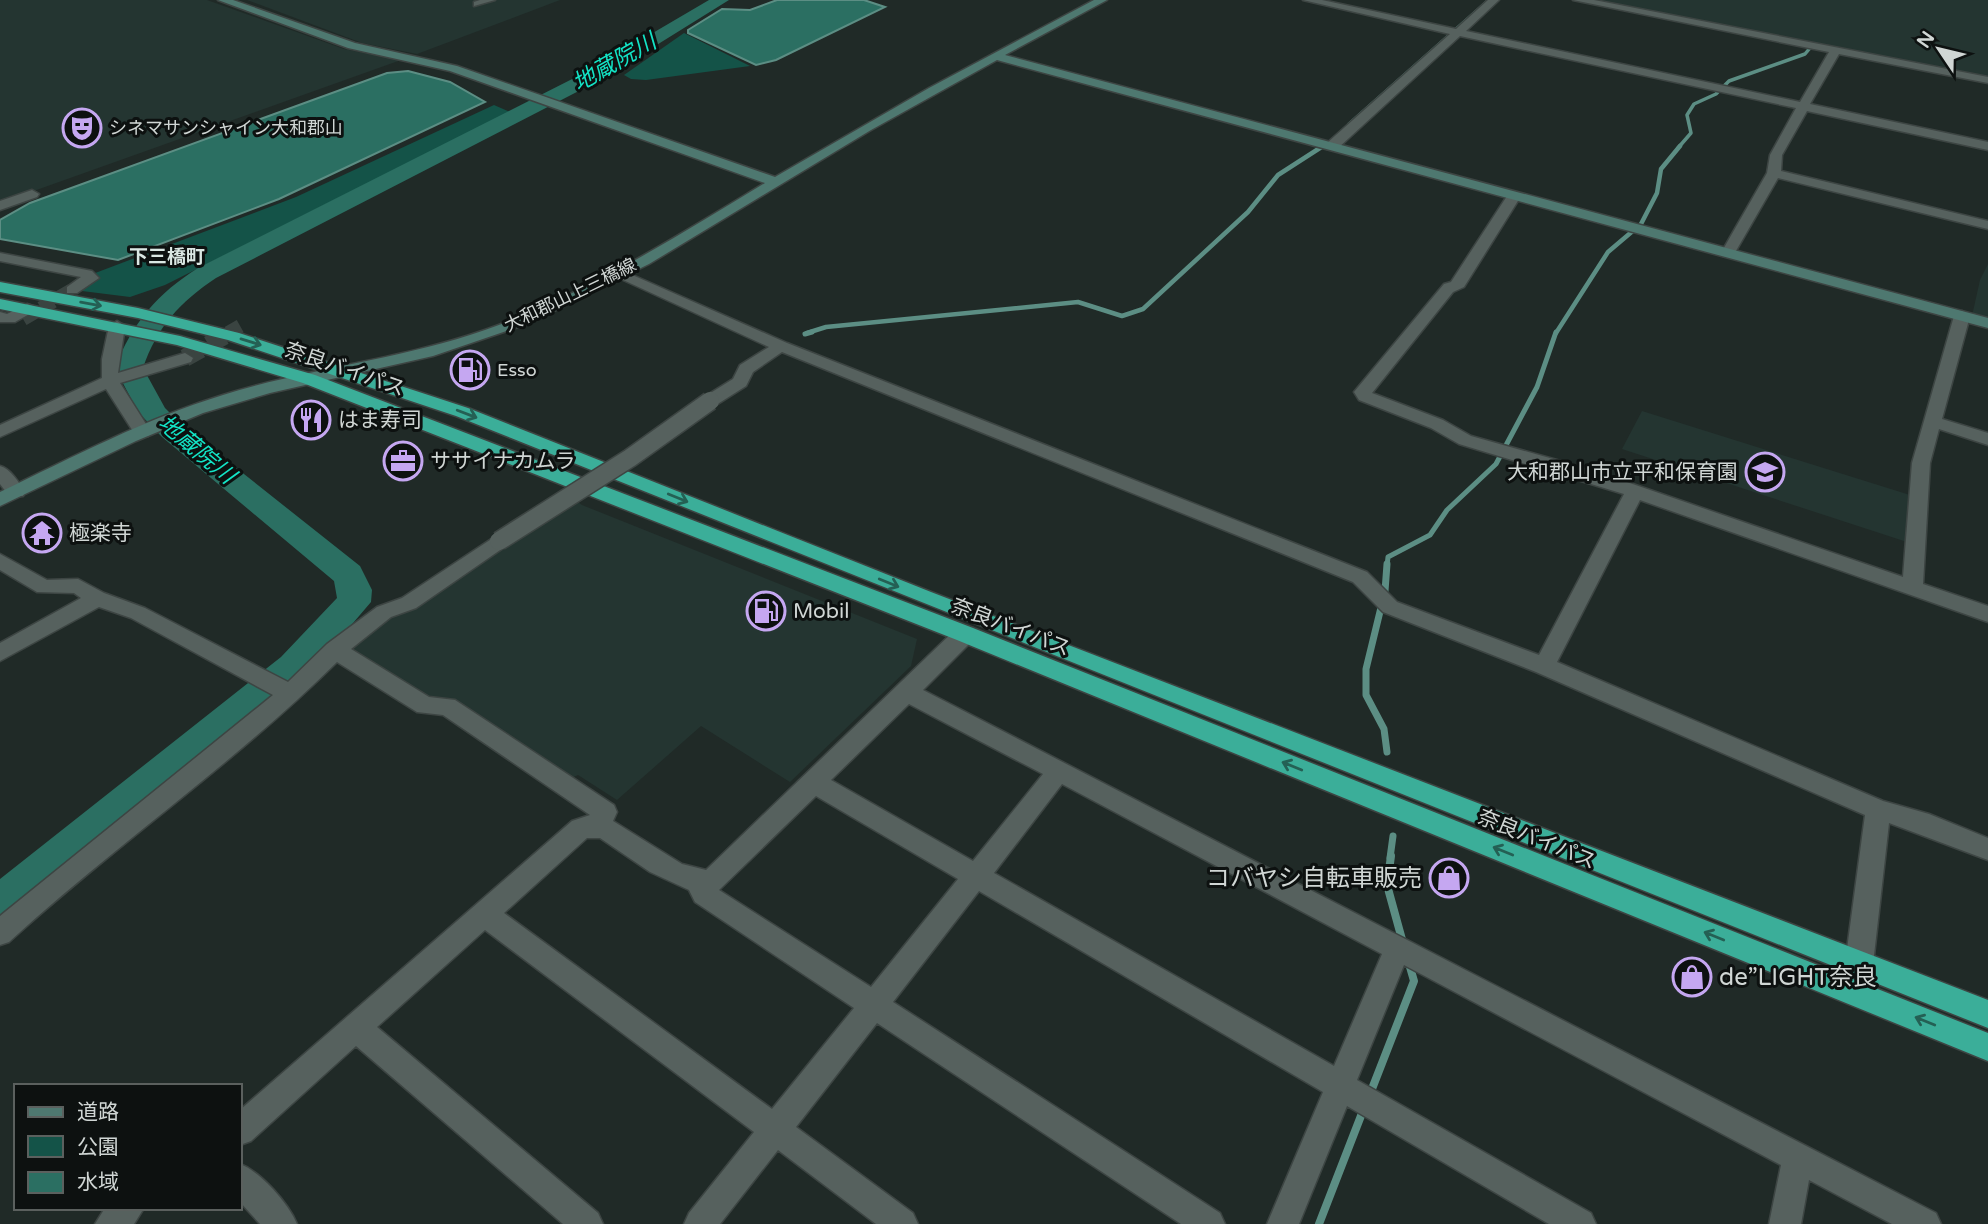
<svg xmlns="http://www.w3.org/2000/svg" width="1988" height="1224" font-family="'Varela Round','Noto Sans JP',sans-serif">
	<rect width="100%" height="100%" fill="#202a27"/>
	<g fill="#243531">
		<path d="M0 0H207L344 49 401 60 0 203Z"/>
		<path d="M247 0H560L417 54 362 43Z"/>
		<path d="M1582 0H1988V79Z"/>
		<path d="M1988 264V320L1972 316 1980 280Z"/>
		<path d="M1642 411 1910 495 1907 542 1622 449Z"/>
		<path d="M567 494 582 505 917 639 911 666 790 782 701 726 617 800 578 775 567 780 429 705 348 652 383 625 376 620Z"/>
	</g>
	<g fill="#145348">
		<path d="M684 33 750 66 646 80 631 79 624 75Z"/>
		<path d="M494 105 510 112 165 285 130 297 82 291 90 275 296 197Z"/>
	</g>
	<g fill="#2b6f62" stroke="#5c8e84" stroke-width="2">
		<path d="M777 0H864L885 7 776 60 756 65 688 33V30L722 9 750 10Z"/>
		<path d="M408 71 450 82 485 102 279 199 118 260 0 239V220L30 203 387 73Z"/>
	</g>
	<g fill="none" stroke-linecap="round" stroke-linejoin="round">
		<g stroke="#5c8e84" stroke-width="3.5">
			<path d="M1349 124 1489 0"/>
			<path d="M1320 148 1325 145"/>
			<path d="M1678 148 1691 133 1687 115 1694 104 1716 94 1729 81 1805 54 1810 48"/>
		</g>
		<g stroke="#5c8e84" stroke-width="4.5">
			<path d="M807 333 826 327 1078 302 1122 316 1143 309 1248 212 1278 175 1323 146"/>
			<path d="M1556 333 1608 252 1641 224 1657 193 1661 169 1680 146"/>
		</g>
		<g stroke="#5c8e84" stroke-width="5">
			<path d="M805 334 812 332"/>
			<path d="M1387 566 1388 557 1430 535 1447 510 1496 464 1537 387 1556 332"/>
		</g>
		<g stroke="#5c8e84" stroke-width="7">
			<path d="M1387 752 1384 729 1366 695V669L1385 591 1387 564"/>
			<path d="M1390 858 1393 836"/>
		</g>
		<g stroke="#5c8e84" stroke-width="8">
			<path d="M1391 856 1387 885 1403 943"/>
			<path d="M1370 1094 1414 981 1408 960"/>
			<path d="M1319 1224 1364 1108"/>
		</g>
		<path fill="#2b6f62" fill-rule="evenodd" d="M709 0H729L602 79 216 278C180 302 157 327 143 368L165 408 182 425 360 566 372 590 371 602 307 677 15 919 0 925V879L281 657 337 598 334 581 162 437 138 412 115 368C132 323 158 293 198 268L588 71Z"/>
		<g stroke="#3a4441" stroke-width="14" stroke-dasharray="14 7" stroke-linecap="butt">
			<path d="M23 319 72 290"/>
			<path d="M228 333 244 324"/>
		</g>
		<path stroke="#3a4441" stroke-width="18" stroke-dasharray="18 9" stroke-linecap="butt" d="M185 358 231 332"/>
		<defs>
			<g id="street">
				<path d="M480 0H495L474 6V2Z"/>
				<path d="M1303 0H1322L1456 29 1488 0H1499L1466 31 1800 102 1829 52 1573 0H1594L1988 77V83L1839 54 1810 104 1988 142V150L1807 111 1782 155 1781 171 1988 221V229L1778 178 1733 256H1723L1721 253 1767 173 1770 155 1796 108 1460 36 1337 149H1327V143L1450 34Z"/>
				<path d="M32 190 39 194 37 197 0 210V201Z"/>
				<path d="M1509 193 1521 196 1464 287 1453 292 1372 393 1443 420 1471 436 1589 469 1903 577 1912 463 1954 316 1962 311 1970 316 1942 419 1988 433V445L1939 429 1930 463 1923 584 1988 606V622L1640 500 1557 662 1883 801 1929 814 1988 838V860L1889 823 1873 964 1869 973 1859 977 1849 973 1845 964 1865 815 1536 672 1383 612 1353 582 782 352 753 372 746 386 716 405H704L701 401 704 397 733 379 740 365 769 347 608 273 611 270H621L787 343 1367 572 1397 602 1539 655 1624 494 1459 444 1431 428 1359 400 1354 392 1444 284 1451 282Z"/>
				<path d="M0 253 92 271 99 278 77 293H67V287L81 277 0 261Z"/>
				<path d="M27 304 33 306V312L15 322H0V312L7 314Z"/>
				<path d="M117 321 125 326 118 373 185 353 193 358 191 362 120 383 151 432 148 436H136L106 389 0 437V425L102 378V359L109 326Z"/>
				<path d="M0 466C11 469 19 483 25 492L23 496H9L0 484Z"/>
				<path d="M499 534 506 536 509 541 506 546 416 608 391 617 351 649 429 697 455 700 614 805 617 812 613 821 682 864 706 870 957 628H973L976 634 973 640 923 690 1936 1213 1941 1224H1892L1809 1180 1801 1224H1769L1781 1165 1404 965 1357 1080 1591 1213 1596 1224H1549L1347 1106 1299 1224H1267L1323 1092 979 891 893 1002 1220 1213 1225 1224H1181L877 1023 796 1127 913 1213 918 1224H876L778 1150 720 1224H684L689 1213 754 1132 485 930 377 1027 598 1213 603 1224H563L356 1046 251 1141 240 1145V1110L572 821 590 815 443 715 417 712 337 662C235 763 115 845 9 942L0 945V916L273 695 131 618 99 607 0 661V643L81 598 74 593 37 592 0 570V554L47 580 78 579 104 593 145 608 288 682 327 644 377 607 402 598ZM909 704 1043 774 973 861 831 780ZM1062 784 1382 954 1334 1066 994 873ZM816 796 958 879 871 987 719 890ZM587 838H600L650 872 689 890 695 902 854 1008 772 1109 504 913Z"/>
				<path d="M240 1164C261 1172 288 1203 297 1224H260L240 1202Z"/>
				<path d="M105 1208H144L134 1224H95Z"/>
			</g>
			<path id="secondary" d="M218 0H233L355 43 457 66 775 177 929 88 1094 0H1107L1005 55 1988 318V328L997 60 871 130 649 264 530 323 433 356 270 393 203 413 136 441 0 506V492C73 457 145 419 223 395 309 368 399 360 485 330 584 295 676 237 765 183L450 71 348 48Z"/>
			<g id="highway">
				<path d="M0 282 138 308 239 333 468 408 931 592 1988 1000V1028L456 416 228 340 138 318 0 292Z"/>
				<path d="M0 299 180 336 315 375 973 628 1988 1033V1061L957 640 303 383 177 345 0 309Z"/>
			</g>
		</defs>
		<use href="#street" stroke="#3d4543" stroke-width="3"/>
		<use href="#secondary" stroke="#3d4543" stroke-width="3"/>
		<use href="#highway" stroke="#3d4543" stroke-width="3"/>
		<use href="#street" fill="#56615e" fill-rule="evenodd"/>
		<use href="#secondary" fill="#4e7870" fill-rule="evenodd"/>
		<use href="#highway" fill="#3bae99" fill-rule="evenodd"/>
		<defs>
			<path id="street-bridge" d="M499 541 630 458 710 401"/>
		</defs>
		<use href="#street-bridge" stroke="#3d4543" stroke-width="21" stroke-linecap="butt"/>
		<use href="#street-bridge" stroke="#56615e" stroke-width="18"/>
	</g>
	<defs><path id="oneway-shaft" d="M-6 0H5M1.5-3L5.5 0L1.5 3" fill="none" stroke-width="1.6" stroke-linecap="round" stroke-linejoin="round" transform="scale(1.75)"/></defs>
	<g stroke="#246054">
		<use href="#oneway-shaft" transform="translate(91 304) rotate(10)"/>
		<use href="#oneway-shaft" transform="translate(251 342) rotate(17)"/>
		<use href="#oneway-shaft" transform="translate(467 414) rotate(21)"/>
		<use href="#oneway-shaft" transform="translate(678 498) rotate(22)"/>
		<use href="#oneway-shaft" transform="translate(889 583) rotate(22)"/>
		<use href="#oneway-shaft" transform="translate(1292 766) rotate(-158)"/>
		<use href="#oneway-shaft" transform="translate(1503 851) rotate(-158)"/>
		<use href="#oneway-shaft" transform="translate(1714 936) rotate(-158)"/>
		<use href="#oneway-shaft" transform="translate(1925 1021) rotate(-158)"/>
	</g>
	<defs>
		<symbol id="theatre-ring" viewBox="-11 -11 22 22"><circle r="9.5" fill="#0d1110" stroke="#c5a7f1" stroke-width="1.5"/><path d="M-5-5.5Q0-4 5-5.5V0Q5 5 0 6Q-5 5-5 0ZM-3.3-2.5H-1v1.5H-3.3ZM1-2.5H3.3v1.5H1ZM-2.8 1Q0 5.5 2.8 1Z" fill="#c5a7f1"/></symbol>
		<symbol id="fuel-ring" viewBox="-11 -11 22 22"><circle r="9.5" fill="#0d1110" stroke="#c5a7f1" stroke-width="1.5"/><path d="M-5.5-6h7V0h2V4h1.3V-2.5L3-4.5l.8-.8L6-3V5H2.5V1h-1V6h-7ZM-4.2-4.7v3.2H.2V-4.7Z" fill="#c5a7f1"/></symbol>
		<symbol id="restaurant-ring" viewBox="-11 -11 22 22"><circle r="9.5" fill="#0d1110" stroke="#c5a7f1" stroke-width="1.5"/><path d="M-5-6h1v4h1v-4h1v4h1v-4h1v5L-1.5 .5V6h-2V.5L-5-1ZM5-6V6H3V1.5H1.5Q1.5-4 5-6Z" fill="#c5a7f1"/></symbol>
		<symbol id="office-ring" viewBox="-11 -11 22 22"><circle r="9.5" fill="#0d1110" stroke="#c5a7f1" stroke-width="1.5"/><path d="M-6-3h4V-5.5h4V-3h4V5H-6ZM-1-4.5V-3h2v-1.5ZM-6 0V1H6V0Z" fill="#c5a7f1"/></symbol>
		<symbol id="school-ring" viewBox="-11 -11 22 22"><circle r="9.5" fill="#0d1110" stroke="#c5a7f1" stroke-width="1.5"/><path d="M0-5L7-2L0 1L-7-2ZM-4 1L0 2.5L4 1V4Q0 6-4 4Z" fill="#c5a7f1"/></symbol>
		<symbol id="temple-ring" viewBox="-11 -11 22 22"><circle r="9.5" fill="#0d1110" stroke="#c5a7f1" stroke-width="1.5"/><path d="M0-6L5-2H3V0L6.5 2.5H4V6H1.5V3h-3V6H-4V2.5H-6.5L-3 0V-2H-5Z" fill="#c5a7f1"/></symbol>
		<symbol id="shop-ring" viewBox="-11 -11 22 22"><circle r="9.5" fill="#0d1110" stroke="#c5a7f1" stroke-width="1.5"/><path d="M-5-2.5h2.3a2.7 3.5 0 0 1 5.4 0H5L5.5 6h-11ZM-1.5-2.5h3a1.5 2.3 0 0 0-3 0Z" fill="#c5a7f1"/></symbol>
	</defs>
	<g fill-rule="evenodd">
		<use href="#theatre-ring" x="60" y="106" width="44" height="44"/>
		<use href="#fuel-ring" x="448" y="348" width="44" height="44"/>
		<use href="#restaurant-ring" x="289" y="398" width="44" height="44"/>
		<use href="#office-ring" x="381" y="439" width="44" height="44"/>
		<use href="#school-ring" x="1743" y="450" width="44" height="44"/>
		<use href="#temple-ring" x="20" y="511" width="44" height="44"/>
		<use href="#fuel-ring" x="744" y="589" width="44" height="44"/>
		<use href="#shop-ring" x="1427" y="856" width="44" height="44"/>
		<use href="#shop-ring" x="1670" y="955" width="44" height="44"/>
	</g>
	<g text-anchor="middle" stroke-width="6" stroke-linejoin="round" paint-order="stroke">
		<g font-size="18" fill="#d0d6d4" stroke="#0d1110" text-anchor="start">
			<text x="109" y="134">シネマサンシャイン大和郡山</text>
			<text x="497" y="376">Esso</text>
		</g>
		<g font-size="18" fill="#d0d6d4" stroke="#0d1110">
			<text transform="translate(570 295) rotate(-26)" y="6">大和郡山上三橋線</text>
		</g>
		<g font-size="19" font-weight="bold" fill="#dae7e3" stroke="#0d1110">
			<text x="167" y="263">下三橋町</text>
		</g>
		<g font-size="21" fill="#d0d6d4" stroke="#0d1110">
			<text transform="translate(345 369) rotate(19)" y="7">奈良バイパス</text>
			<text transform="translate(1011 627) rotate(21)" y="7">奈良バイパス</text>
			<text transform="translate(1537 839) rotate(22)" y="7">奈良バイパス</text>
		</g>
		<g font-size="21" fill="#d0d6d4" stroke="#0d1110" text-anchor="start">
			<text x="338" y="427">はま寿司</text>
			<text x="430" y="468">ササイナカムラ</text>
			<text x="1738" y="479" text-anchor="end">大和郡山市立平和保育園</text>
			<text x="69" y="540">極楽寺</text>
			<text x="793" y="618">Mobil</text>
		</g>
		<g font-size="23" font-style="italic" fill="#13e4c6" stroke="#0d1110">
			<text transform="translate(614 62) rotate(-30)" y="8">地蔵院川</text>
			<text transform="translate(197 449) rotate(40)" y="8">地蔵院川</text>
		</g>
		<g font-size="24" fill="#d0d6d4" stroke="#0d1110" text-anchor="end">
			<text x="1422" y="886">コバヤシ自転車販売</text>
			<text x="1719" y="985" text-anchor="start">de”LIGHT奈良</text>
		</g>
	</g>
	<rect x="14" y="1084" width="228" height="126" fill="#0d1110" stroke="#5b605e" stroke-width="2"/>
	<rect x="28" y="1107" width="35" height="10" fill="#4e7870" stroke="#5b605e" stroke-width="2"/>
	<text x="77" y="1119" font-size="21" fill="#d0d6d4">道路</text>
	<rect x="28" y="1136" width="35" height="21" fill="#145348" stroke="#5b605e" stroke-width="2"/>
	<text x="77" y="1154" font-size="21" fill="#d0d6d4">公園</text>
	<rect x="28" y="1172" width="35" height="21" fill="#2b6f62" stroke="#5b605e" stroke-width="2"/>
	<text x="77" y="1189" font-size="21" fill="#d0d6d4">水域</text>
	<g transform="translate(1939 49) rotate(305)" stroke="#0d1110" stroke-width="5" paint-order="stroke">
	<path d="M0-5L12 26L0 18L-12 26Z" fill="#d0d6d4"/>
	<text y="-10" font-size="19" font-weight="bold" text-anchor="middle" fill="#d0d6d4">N</text>
	</g>
</svg>
